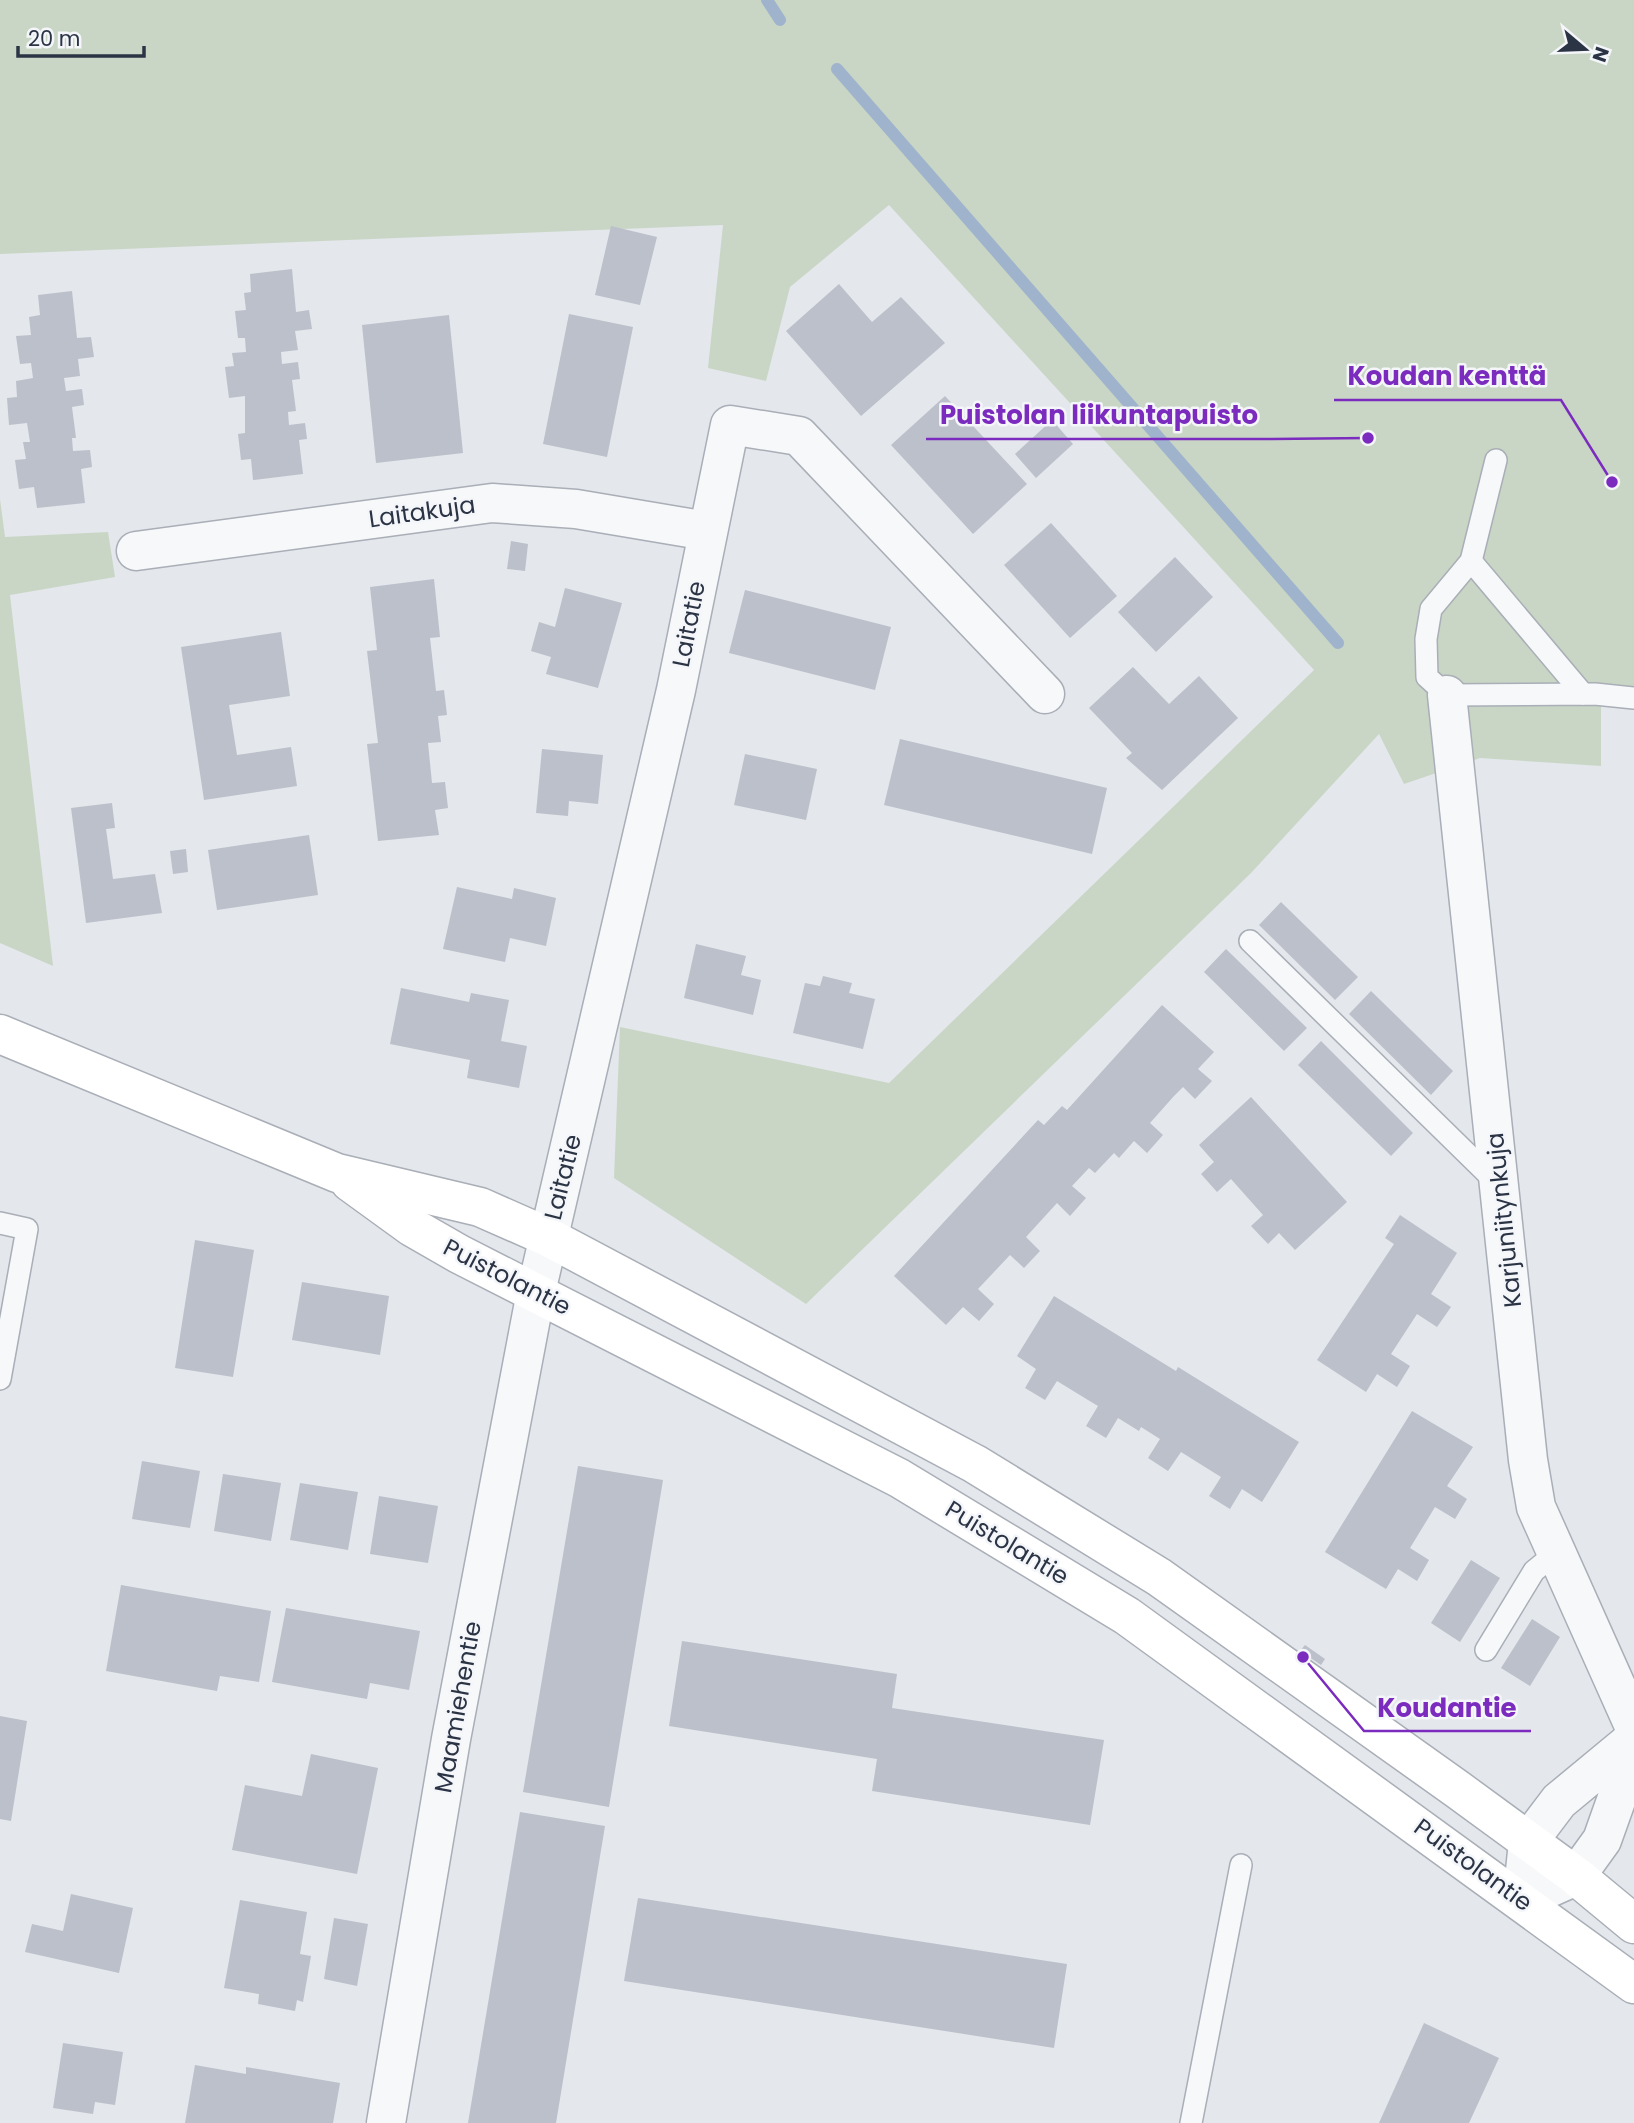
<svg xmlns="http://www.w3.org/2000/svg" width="1634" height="2123" font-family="Poppins,sans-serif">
	<rect width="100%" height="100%" fill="#e4e7ec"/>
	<g fill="#c9d6c5">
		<path d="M0 0H1634V687H1601V766L1480 758 1404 784 1379 734 1251 873 806 1304 614 1178 620 1027 889 1083 1314 670 889 205 790 287 766 381 708 368 723 225 0 254Z"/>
		<path d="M0 499 5 537 108 532 115 577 10 595 53 966 0 943Z"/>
	</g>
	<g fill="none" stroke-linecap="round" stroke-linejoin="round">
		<g stroke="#9fb4cc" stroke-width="12">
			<path d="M767 0 780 20"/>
			<path d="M837 69 1338 643"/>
		</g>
	</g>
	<g fill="#bbc0ca">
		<path d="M611 226 657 237 640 305 595 295Z"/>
		<path d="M292 269 296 312 309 310 312 329 295 331 298 350 281 352 282 364 298 362 300 379 292 380 296 411 288 412 289 425 305 423 307 439 299 440 303 474 253 480 251 459 241 460 238 434 245 433V396L229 398 225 367 234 366 232 353 246 352 245 338H238L235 311 246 310 244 293 251 292 250 274Z"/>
		<path d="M839 284 872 322 901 297 945 343 861 416 786 331Z"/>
		<path d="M72 291 77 338 91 337 94 357 78 359 80 376 64 378 66 391 82 389 84 405 72 407 76 438H72L73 451 90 450 92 467 81 469 85 503 37 508 34 487 19 489 15 460 26 459 23 442H30L27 423 9 425 7 398 17 397 16 381 33 378 31 363 20 364 16 336 31 335 29 317 40 315 38 295Z"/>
		<path d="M569 314 633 327 607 457 543 444Z"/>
		<path d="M449 315 463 453 376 463 362 325Z"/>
		<path d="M945 396 1027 484 973 534 891 445Z"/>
		<path d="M1052 420 1073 444 1036 478 1015 454Z"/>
		<path d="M1051 523 1117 596 1070 638 1004 565Z"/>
		<path d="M511 541 528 544 525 571 507 569Z"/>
		<path d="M1175 557 1213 597 1156 652 1118 612Z"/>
		<path d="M434 579 440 637 430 638 436 691 444 690 447 715 438 716 441 742 428 743 432 783 445 782 448 808 435 810 439 835 378 841 367 744 378 743 367 651 377 650 370 587Z"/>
		<path d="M565 588 622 603 598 688 546 674 551 657 531 651 539 622 555 627Z"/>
		<path d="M745 590 891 627 875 690 729 653Z"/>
		<path d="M281 632 290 696 229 705 237 755 291 747 297 786 204 800 181 647Z"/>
		<path d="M1133 667 1169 704 1199 676 1238 718 1162 790 1126 758 1132 753 1089 708Z"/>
		<path d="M900 739 1107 788 1092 854 884 805Z"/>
		<path d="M542 749 603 755 598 804 569 801 568 816 536 813Z"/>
		<path d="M745 754 817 769 806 820 734 805Z"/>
		<path d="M112 803 115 828 106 829 113 879 155 874 162 913 86 923 71 808Z"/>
		<path d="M309 835 318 895 217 910 208 850Z"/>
		<path d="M186 849 188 872 173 874 170 851Z"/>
		<path d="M457 887 512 899 514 888 556 898 546 946 510 938 505 962 443 949Z"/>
		<path d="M1281 902 1358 977 1335 1000 1259 925Z"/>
		<path d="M696 944 746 956 741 975 761 980 753 1015 684 998Z"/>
		<path d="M1226 949 1307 1028 1284 1051 1204 972Z"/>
		<path d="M823 976 852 983 849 993 875 999 863 1049 793 1033 805 983 820 986Z"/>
		<path d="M401 988 469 1002 471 993 509 1000 501 1041 527 1046 519 1088 467 1078 470 1060 390 1044Z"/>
		<path d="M1371 991 1453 1071 1431 1095 1349 1014Z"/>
		<path d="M1162 1005 1214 1052 1198 1069 1212 1081 1195 1099 1183 1087 1174 1096 1150 1123 1163 1135 1147 1153 1134 1141 1119 1158 1114 1153 1095 1173 1089 1168 1072 1186 1086 1198 1070 1216 1057 1203 1026 1237 1040 1251 1024 1268 1010 1255 978 1289 994 1304 979 1321 963 1307 946 1325 894 1276 1038 1120 1044 1125 1062 1106 1067 1110Z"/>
		<path d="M1321 1041 1413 1133 1391 1156 1298 1065Z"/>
		<path d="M1251 1097 1347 1202 1295 1250 1279 1233 1268 1244 1251 1226 1263 1215 1231 1179 1217 1192 1201 1174 1214 1162 1199 1145Z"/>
		<path d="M1400 1215 1457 1253 1431 1294 1451 1307 1437 1327 1417 1314 1391 1354 1410 1366 1397 1387 1377 1374 1366 1392 1317 1360 1394 1244 1385 1238Z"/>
		<path d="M195 1240 254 1250 233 1377 175 1368Z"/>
		<path d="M302 1282 389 1296 380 1355 292 1340Z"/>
		<path d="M1054 1296 1176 1371 1178 1367 1299 1442 1262 1502 1242 1489 1230 1509 1209 1496 1221 1477 1181 1452 1168 1471 1148 1458 1160 1439 1141 1427 1139 1431 1118 1418 1106 1438 1086 1426 1098 1406 1088 1400 1057 1381 1045 1400 1025 1388 1036 1369 1017 1356Z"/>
		<path d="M1412 1411 1473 1447 1447 1486 1467 1499 1455 1519 1435 1507 1410 1548 1429 1560 1417 1581 1398 1569 1386 1589 1325 1552Z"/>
		<path d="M142 1461 200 1471 190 1528 132 1519Z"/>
		<path d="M578 1466 663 1480 609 1807 523 1792Z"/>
		<path d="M223 1474 281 1483 271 1541 214 1531Z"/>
		<path d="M300 1483 358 1492 348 1550 290 1540Z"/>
		<path d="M379 1496 438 1506 428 1563 370 1554Z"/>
		<path d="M1471 1560 1500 1578 1460 1642 1431 1623Z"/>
		<path d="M121 1585 271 1611 259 1682 220 1676 217 1691 106 1671Z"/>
		<path d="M286 1608 420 1631 409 1690 370 1683 367 1699 272 1682Z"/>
		<path d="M1532 1619 1560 1637 1530 1686 1501 1668Z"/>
		<path d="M682 1641 897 1674 892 1708 1104 1740 1090 1825 872 1791 877 1759 669 1726Z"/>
		<path d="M1305 1645 1325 1659 1321 1665 1300 1651Z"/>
		<path d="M0 1716 27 1721 11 1821 0 1819Z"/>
		<path d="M311 1754 378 1768 357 1874 232 1850 245 1785 302 1796Z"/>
		<path d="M520 1812 605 1826 556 2123H468Z"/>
		<path d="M71 1894 133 1908 119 1973 25 1952 32 1924 63 1931Z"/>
		<path d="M638 1898 1067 1964 1054 2048 624 1981Z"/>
		<path d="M240 1900 307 1912 300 1954 311 1956 303 2002 297 2000 295 2011 258 2004 259 1994 224 1988Z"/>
		<path d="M334 1918 368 1924 357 1986 324 1979Z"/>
		<path d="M1424 2023 1499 2058 1469 2123H1379Z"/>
		<path d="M63 2043 123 2052 115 2105 95 2102 93 2114 53 2108Z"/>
		<path d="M195 2065 246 2074V2067L340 2083 333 2123H185Z"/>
	</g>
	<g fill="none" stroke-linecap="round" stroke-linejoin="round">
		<defs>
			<g id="service">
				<path d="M1496 460 1471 561 1431 609 1426 639 1427 677 1447 695 1595 694 1634 698"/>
				<path d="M1471 561 1583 694"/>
				<path d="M1250 941 1498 1184"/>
				<path d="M0 1223 27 1229 0 1379"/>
				<path d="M1486 1650 1534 1571 1556 1553"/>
				<path d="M1191 2123 1241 1865"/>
			</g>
			<g id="minor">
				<path d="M136 551 492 503 576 509 707 531"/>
				<path d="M1447 695 1528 1460 1536 1507 1634 1726"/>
				<path d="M1634 1739 1559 1801 1528 1842 1522 1900 1576 1876 1602 1840 1634 1750"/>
				<path d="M386 2123 451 1739 536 1292 676 690 730 425 799 436 1045 694"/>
			</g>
			<g id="secondary">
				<path d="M0 1034 337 1173 480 1207 548 1237 975 1464 1159 1577 1457 1789 1576 1876 1634 1924"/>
				<path d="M350 1182 412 1227 459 1254 899 1478 1127 1616 1634 1984"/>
			</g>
		</defs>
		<use href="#service" stroke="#a9aeb7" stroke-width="24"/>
		<use href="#minor" stroke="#a9aeb7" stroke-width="41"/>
		<use href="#secondary" stroke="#a9aeb7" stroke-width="41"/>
		<use href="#service" stroke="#f7f8fa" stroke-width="21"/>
		<use href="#minor" stroke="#f7f8fa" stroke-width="38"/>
		<use href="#secondary" stroke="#fff" stroke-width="38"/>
	</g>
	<g text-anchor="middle" stroke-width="5" stroke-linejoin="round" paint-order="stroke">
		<g font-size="24" fill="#2b3445" stroke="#f4f6f9">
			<text transform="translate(422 512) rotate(-8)" y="8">Laitakuja</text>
			<text transform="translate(689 624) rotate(-79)" y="8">Laitatie</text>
			<text transform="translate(563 1177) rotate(-76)" y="8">Laitatie</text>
			<text transform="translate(1504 1220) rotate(-96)" y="8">Karjuniitynkuja</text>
			<text transform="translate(507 1277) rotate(27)" y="8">Puistolantie</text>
			<text transform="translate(1007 1543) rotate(31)" y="8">Puistolantie</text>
			<text transform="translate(458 1707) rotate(-80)" y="8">Maamiehentie</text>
			<text transform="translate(1473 1865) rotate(36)" y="8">Puistolantie</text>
		</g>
	</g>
	<path fill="none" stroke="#7b2cbf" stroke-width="2.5" d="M1612 482L1561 400H1334M1368 438L1272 439H926M1303 1657L1364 1731H1531"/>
	<g fill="#7b2cbf" stroke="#f4f6f9" stroke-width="2.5">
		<circle cx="1612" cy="482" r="7"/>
		<circle cx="1368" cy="438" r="7"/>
		<circle cx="1303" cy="1657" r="7"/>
	</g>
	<g font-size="26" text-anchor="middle" font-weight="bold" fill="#7b2cbf" stroke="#f4f6f9" stroke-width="5" stroke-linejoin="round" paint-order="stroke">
		<text x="1447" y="385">Koudan kenttä</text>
		<text x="1099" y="424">Puistolan liikuntapuisto</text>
		<text x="1447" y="1717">Koudantie</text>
	</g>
	<g transform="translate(1585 49) rotate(109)" stroke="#f4f6f9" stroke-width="5" paint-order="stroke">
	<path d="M0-5L12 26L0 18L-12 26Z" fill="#2b3445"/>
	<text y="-10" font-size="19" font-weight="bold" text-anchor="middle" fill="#2b3445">N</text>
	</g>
	<path d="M18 46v10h126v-10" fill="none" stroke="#2b3445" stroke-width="3.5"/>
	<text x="28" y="46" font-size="21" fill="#2b3445" stroke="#f4f6f9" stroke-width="5" paint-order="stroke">20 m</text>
</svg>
